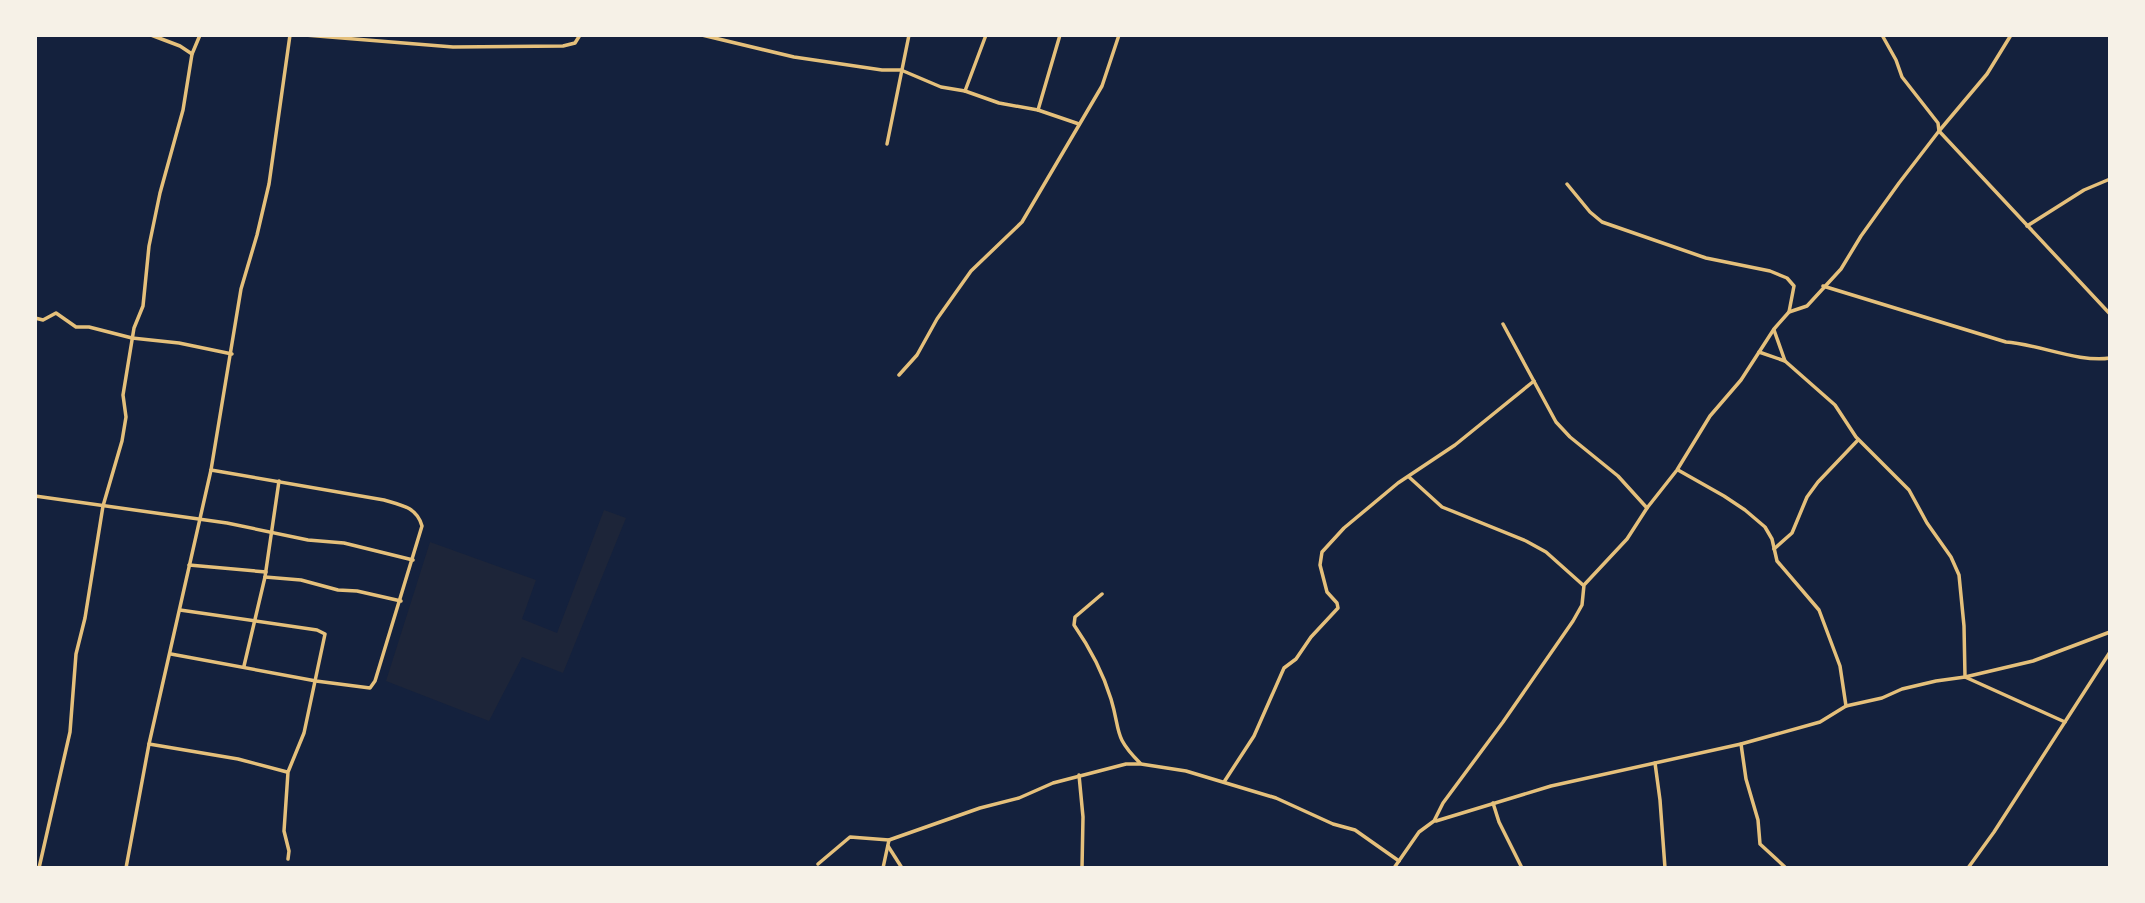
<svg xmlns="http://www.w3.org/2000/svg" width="2145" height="903" font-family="'Archivo Narrow',sans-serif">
	<rect width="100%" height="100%" fill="#14213d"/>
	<path fill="#1d2539" d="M604 510 626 518 563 673 522 657 489 721 386 681 430 542 536 580 522 619 557 633Z"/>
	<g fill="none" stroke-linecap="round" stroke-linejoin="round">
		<g stroke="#e5c07b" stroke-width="3.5">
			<path d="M151 35 180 46 192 54"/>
			<path d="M305 35 453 47 563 46 575 43 580 35"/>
			<path d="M702 35 794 57 882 70H901L941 87 965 91 999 103 1038 110 1079 124"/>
			<path d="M1882 35 1896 60 1902 77 1938 123 1939 131 2110 314"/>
			<path d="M965 91 986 35"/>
			<path d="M1038 110 1060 35"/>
			<path d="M887 144 909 35"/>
			<path d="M1567 184 1590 212 1602 222 1706 258 1770 271 1787 278 1794 286 1789 312"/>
			<path d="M2027 226 2084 190 2110 179"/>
			<path d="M1823 286 2006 342C2038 344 2079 363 2110 358"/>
			<path d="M35 318 43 320 56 313 76 327H89L132 338 179 343 232 354"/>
			<path d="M1503 324 1556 422 1570 437 1618 476 1647 508"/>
			<path d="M1774 330 1785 361"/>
			<path d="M1759 352 1785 361 1835 405 1856 437 1909 490 1927 523 1951 557 1959 575 1964 626 1965 677 2065 722"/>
			<path d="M899 375 917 355 937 319 971 271 1022 222 1102 86 1119 35"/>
			<path d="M1678 470 1724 496 1745 510 1765 527 1772 539 1777 561 1819 610 1840 666 1846 706"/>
			<path d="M1409 477 1442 507 1526 541 1546 552 1583 585"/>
			<path d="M35 496 227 523 308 540 344 543 413 560"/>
			<path d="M1774 549 1792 533 1807 497 1818 482 1858 440"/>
			<path d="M189 565 266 572"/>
			<path d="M265 577 301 580 338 590 357 591 401 601"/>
			<path d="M1102 594 1075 617 1074 625C1090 648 1103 673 1111 699 1121 732 1113 736 1140 763"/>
			<path d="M180 610 317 630 325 634 304 733 288 772 284 831 289 851 288 859"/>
			<path d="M171 654 316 681 370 688 375 681 422 526C417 507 401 505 384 500L211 470"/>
			<path d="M244 666 265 577 279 481"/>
			<path d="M149 744 238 759 287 772"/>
			<path d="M1741 744 1746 779 1758 820 1760 844 1786 868"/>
			<path d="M1655 763 1660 800 1665 868"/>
			<path d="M1079 775 1083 817 1082 868"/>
			<path d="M1224 782 1254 736 1284 668 1296 659 1311 637 1338 608 1337 603 1327 592 1320 565 1322 552 1344 528 1398 483 1455 445 1534 381"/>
			<path d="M1493 803 1499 822 1522 868"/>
			<path d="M1436 821 1551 786 1741 744 1820 722 1846 706 1882 698 1902 689 1936 681 1965 677 2033 661 2110 632"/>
			<path d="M888 846 902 868"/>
			<path d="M818 864 850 837 889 840 980 808 1019 798 1053 783 1126 764H1141L1186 771 1276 798 1333 824 1355 830 1399 861"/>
			<path d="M39 868 70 732 76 654 85 618 103 506 122 441 126 417 123 395 134 328 143 306 149 246 160 193 183 110 192 54 200 35"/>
			<path d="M126 868 149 744 211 470 241 289 257 235 269 184 290 35"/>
			<path d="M883 868 889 840"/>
			<path d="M1394 868 1419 832 1434 821 1443 803 1503 722 1573 621 1582 605 1584 585 1627 539 1647 508 1677 470 1710 416 1741 380 1774 329 1789 312 1807 306 1841 269 1861 236 1899 183 1939 131 1987 74 2011 35"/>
			<path d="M1968 868 1994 832 2110 652"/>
		</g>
	</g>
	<rect width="2145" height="903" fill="none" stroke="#f6f1e7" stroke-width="74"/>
</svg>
